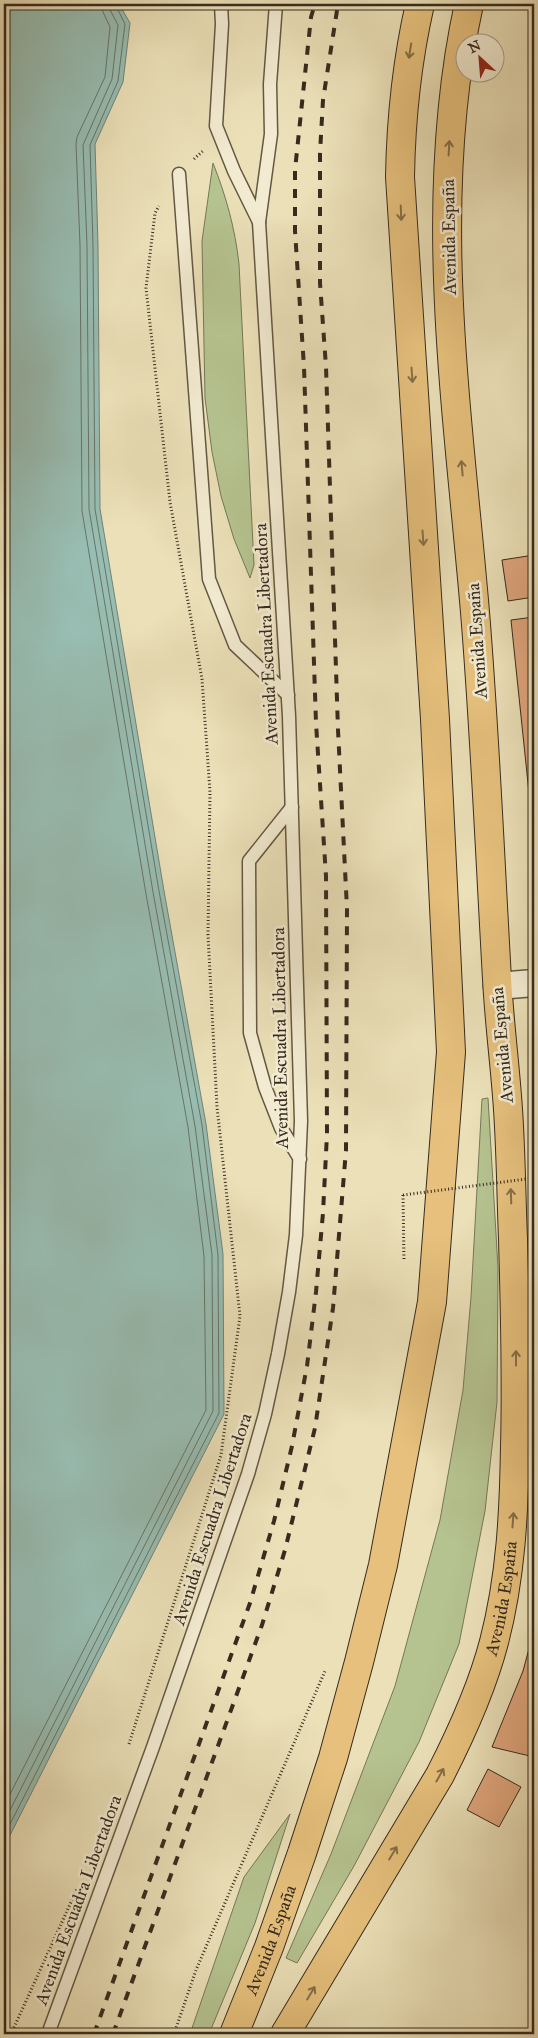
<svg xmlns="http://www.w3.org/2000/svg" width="538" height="2038" font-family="'IM FELL Great Primer',serif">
	<rect width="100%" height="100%" fill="#ebe0b8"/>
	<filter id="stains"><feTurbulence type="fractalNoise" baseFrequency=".004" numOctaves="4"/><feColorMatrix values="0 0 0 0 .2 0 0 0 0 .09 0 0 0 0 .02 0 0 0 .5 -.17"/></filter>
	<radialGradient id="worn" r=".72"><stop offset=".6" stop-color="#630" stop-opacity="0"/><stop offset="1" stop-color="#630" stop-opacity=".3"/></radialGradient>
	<g fill="#b5c390" stroke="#767757">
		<path d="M213 163C226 196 235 228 239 264L254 565 250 578 234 539 221 496 212 452 205 398 202 241Z"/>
		<path d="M488 1098 498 1268 497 1402 485 1511 459 1644 419 1742 354 1866 297 1963 286 1958 331 1854 395 1686 440 1520 463 1390 471 1297 482 1099Z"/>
		<path d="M290 1814 255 1923 209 2034H190L244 1877Z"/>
	</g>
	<path fill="#98bdb2" stroke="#718377" d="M4 4H119L130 23 123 82 95 144 98 245 100 509 164 891 206 1124 223 1254 224 1414 4 1847Z"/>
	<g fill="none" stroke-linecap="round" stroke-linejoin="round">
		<g stroke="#687468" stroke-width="1">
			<path d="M4 1806 206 1410 204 1256 188 1127 146 894 82 511 80 245 76 144 77 137 105 77 110 27 103 12 101 4"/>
			<path d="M4 1822 213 1411 212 1255 195 1126 153 892 89 509 87 245 83 145 112 79 118 25 110 10 109 4"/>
			<path d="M4 1836 219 1413 218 1255 202 1125 159 891 95 509 93 245 90 145 118 81 125 24 115 4"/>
		</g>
	</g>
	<g fill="#dfa57c" stroke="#372b1e">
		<path d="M534 555V597L508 601 502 560Z"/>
		<path d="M534 617V841L511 620Z"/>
		<path d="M534 1630V1757L492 1747 523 1671Z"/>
		<path d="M488 1769 521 1787 499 1827 467 1810Z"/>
	</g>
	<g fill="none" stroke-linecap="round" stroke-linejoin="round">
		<defs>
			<g id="lane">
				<path d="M221 4 222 24 216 126 234 171 259 222"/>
				<path d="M179 174 209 579 235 645 288 695"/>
				<path d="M292 807 249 861 250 1033 265 1087 281 1128 300 1159"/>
				<path d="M48 2034 153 1747 248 1474 265 1414 278 1354 289 1292 296 1235 301 1121 289 716 259 222 271 134 270 84 276 4"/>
			</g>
			<path id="street" d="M497 986 534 983"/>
			<g id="primary">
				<path id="s1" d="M234 2034 269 1947 302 1853 333 1758 359 1662 383 1565 432 1302 451 1052 435 719 400 177C401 118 407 61 420 4"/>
				<path id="s2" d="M285 2034 440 1775C462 1732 482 1688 494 1642 511 1577 514 1512 515 1446 517 1377 515 1308 513 1239 511 1192 511 1143 507 1096 504 1057 499 1018 497 979 490 857 485 734 475 612 458 411 425 204 469 4"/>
			</g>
		</defs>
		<use href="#lane" stroke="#645844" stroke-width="15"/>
		<use href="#street" stroke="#645844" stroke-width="29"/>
		<use href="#primary" stroke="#372b1e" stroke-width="30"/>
		<g stroke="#372b1e" stroke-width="3" stroke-dasharray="1 2.5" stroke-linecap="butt">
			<path d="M194 159 204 150"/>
			<path d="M403 1195 404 1261"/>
			<path d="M129 1744 221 1455 240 1316 217 1107 208 935 210 792 202 679 170 502 146 288 155 213 159 206"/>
			<path d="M11 2034 77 1889"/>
			<path d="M174 2034 196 1970 325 1671"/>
		</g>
		<use href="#lane" stroke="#f2ebd1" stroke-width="12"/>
		<use href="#street" stroke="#f2ebd1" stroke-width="26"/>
		<use href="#primary" stroke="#e6c07c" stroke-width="28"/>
		<g stroke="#372b1e" stroke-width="4" stroke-dasharray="9 9" stroke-linecap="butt">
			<path d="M94 2034 250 1603 274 1521 292 1446 307 1366 316 1292 323 1213 327 1134 326 876 316 723 304 367 295 231V170L311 17 315 4"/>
			<path d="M113 2034 262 1625 285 1550 315 1428 333 1308 346 1150 347 909 338 730 326 367 320 283V153L323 100 338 4"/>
		</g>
		<path stroke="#372b1e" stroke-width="3" stroke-dasharray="1 2.5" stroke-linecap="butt" d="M403 1195 534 1178"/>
	</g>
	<defs><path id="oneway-shaft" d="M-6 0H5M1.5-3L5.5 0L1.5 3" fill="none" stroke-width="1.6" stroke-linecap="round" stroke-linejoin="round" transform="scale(1.25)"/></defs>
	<g stroke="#866e48">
		<use href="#oneway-shaft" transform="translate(410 51) rotate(99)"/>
		<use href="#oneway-shaft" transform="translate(449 148) rotate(-87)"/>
		<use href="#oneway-shaft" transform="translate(401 213) rotate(88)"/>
		<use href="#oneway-shaft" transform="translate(412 375) rotate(86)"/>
		<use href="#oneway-shaft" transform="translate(462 468) rotate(-95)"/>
		<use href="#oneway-shaft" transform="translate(423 538) rotate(86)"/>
		<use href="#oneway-shaft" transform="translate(511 1196) rotate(-92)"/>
		<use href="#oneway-shaft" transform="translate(516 1358) rotate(-90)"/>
		<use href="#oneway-shaft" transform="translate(513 1520) rotate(-86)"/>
		<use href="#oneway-shaft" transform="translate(440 1775) rotate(-61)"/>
		<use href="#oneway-shaft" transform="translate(393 1853) rotate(-59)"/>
		<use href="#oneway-shaft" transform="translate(311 1993) rotate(-59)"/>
	</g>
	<g text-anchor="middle" stroke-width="5" stroke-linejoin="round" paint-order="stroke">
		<g font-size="18" fill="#372b1e" stroke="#f2ebd1">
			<text transform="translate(449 237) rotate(-91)" y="6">Avenida España</text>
			<text transform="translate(266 634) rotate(-93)" y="6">Avenida Escuadra Libertadora</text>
			<text transform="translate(477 641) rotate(-94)" y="6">Avenida España</text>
			<text transform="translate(280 1038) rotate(-91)" y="6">Avenida Escuadra Libertadora</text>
			<text transform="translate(502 1045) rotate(-95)" y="6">Avenida España</text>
			<text transform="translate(212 1519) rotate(-72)" y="6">Avenida Escuadra Libertadora</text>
			<text dy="6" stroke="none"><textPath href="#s2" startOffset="490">Avenida España</textPath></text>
			<text transform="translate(78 1900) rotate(-70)" y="6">Avenida Escuadra Libertadora</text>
			<text dy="6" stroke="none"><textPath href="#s1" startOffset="101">Avenida España</textPath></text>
		</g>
	</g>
	<rect width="538" height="2038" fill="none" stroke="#ebe0b8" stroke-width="20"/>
	<rect x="5" y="5" width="528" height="2028" fill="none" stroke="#372b1e" stroke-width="2.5"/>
	<rect x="10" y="10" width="518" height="2018" fill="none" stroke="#372b1e"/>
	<g transform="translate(480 58) rotate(334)"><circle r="24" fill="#f2ebd1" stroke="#a79e89"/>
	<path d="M0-4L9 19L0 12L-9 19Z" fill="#8f2418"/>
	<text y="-8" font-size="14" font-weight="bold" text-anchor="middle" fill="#372b1e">N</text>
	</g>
	<rect width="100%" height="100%" filter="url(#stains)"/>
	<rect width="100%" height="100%" fill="url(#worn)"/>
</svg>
